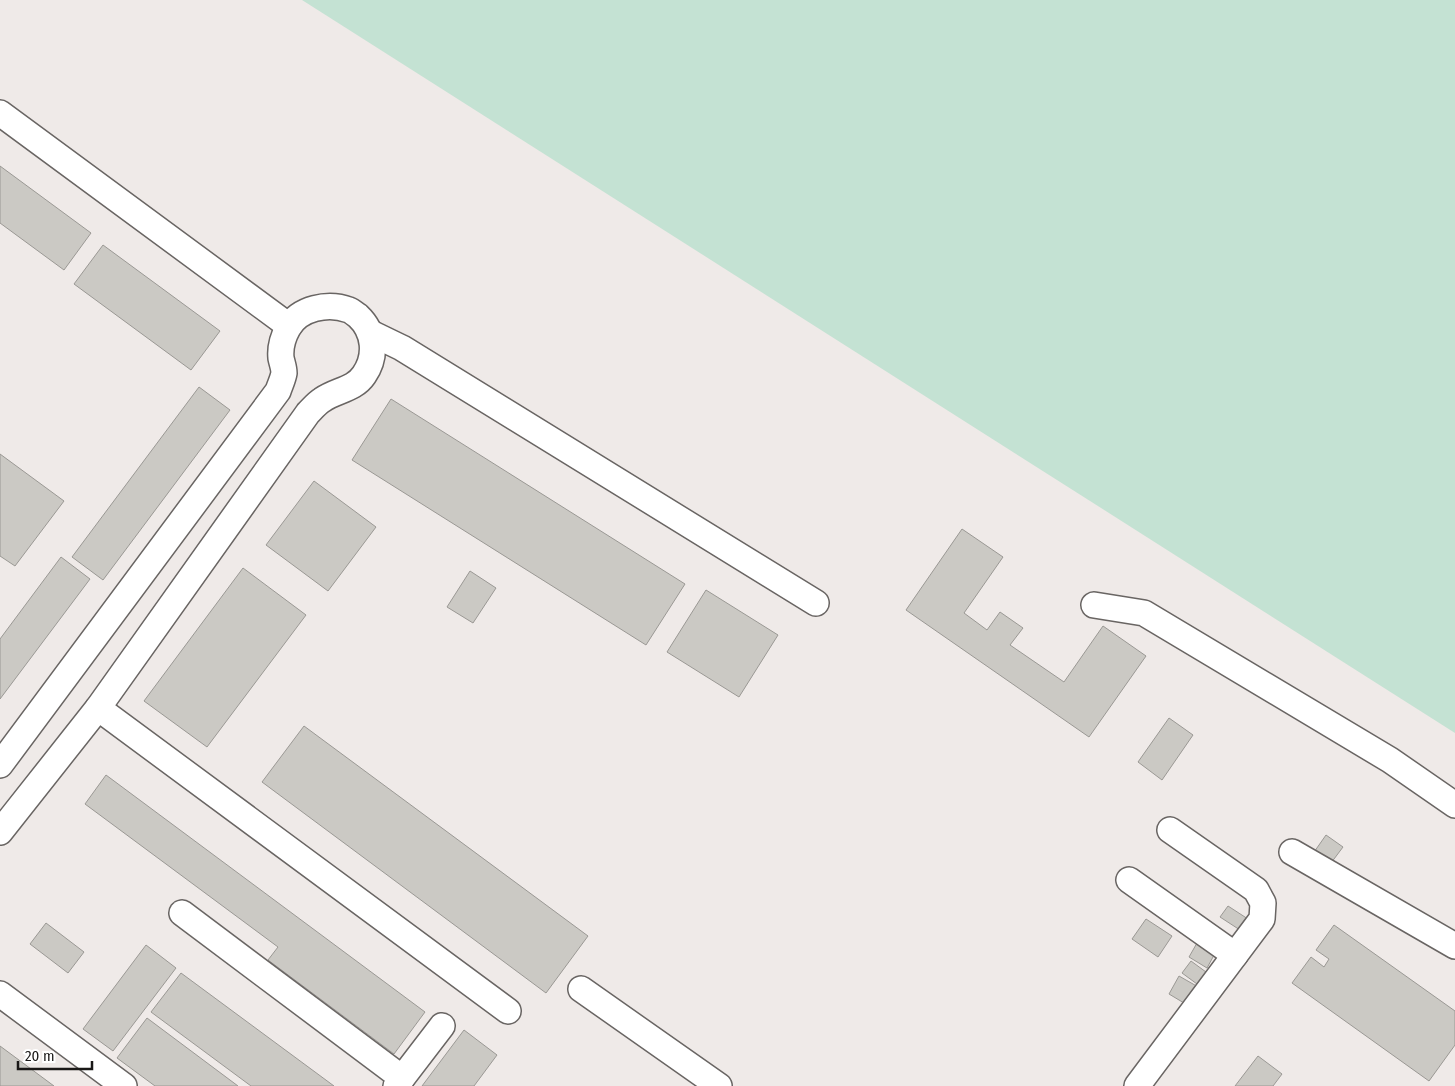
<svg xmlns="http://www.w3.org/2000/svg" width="1455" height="1086" font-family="'Fira Sans Condensed',sans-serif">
	<rect width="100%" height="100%" fill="#efeae8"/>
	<path fill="#c4e2d3" d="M302 0H1455V733Z"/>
	<g fill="#cbc9c4" stroke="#9a9894">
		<path d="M0 166 91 233 64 270 0 223Z"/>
		<path d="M103 245 220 331 191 370 74 284Z"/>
		<path d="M199 387 230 410 103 580 72 557Z"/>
		<path d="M391 399 685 584 646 645 352 460Z"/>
		<path d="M0 454 64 501 15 566 0 556Z"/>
		<path d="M314 481 376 527 328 591 266 545Z"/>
		<path d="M962 529 1003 557 964 613 987 630 1000 612 1023 628 1010 645 1064 682 1103 626 1146 656 1089 737 906 610Z"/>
		<path d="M61 557 90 579 0 699V639Z"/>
		<path d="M243 568 306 615 207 747 144 701Z"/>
		<path d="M470 571 496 588 473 623 447 607Z"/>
		<path d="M706 590 778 635 739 697 667 652Z"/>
		<path d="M1169 718 1193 735 1162 780 1138 762Z"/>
		<path d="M304 726 588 936 546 993 262 782Z"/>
		<path d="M106 775 425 1012 394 1054 268 960 278 947 85 804Z"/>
		<path d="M1326 835 1343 847 1328 867 1312 855Z"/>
		<path d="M1228 906 1248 919 1240 930 1220 917Z"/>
		<path d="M1146 919 1172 936 1158 957 1132 939Z"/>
		<path d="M46 923 84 952 68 973 30 944Z"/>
		<path d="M1334 925 1455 1011V1045L1429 1081 1292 983 1311 957 1324 967 1329 959 1316 950Z"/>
		<path d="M1201 936 1219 946 1207 968 1189 957Z"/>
		<path d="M146 945 176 968 113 1051 83 1029Z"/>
		<path d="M1191 961 1206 972 1197 984 1182 973Z"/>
		<path d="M181 973 334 1086H251L151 1012Z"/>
		<path d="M1179 976 1200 988 1189 1006 1169 994Z"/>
		<path d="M147 1018 238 1086H155L117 1058Z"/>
		<path d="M464 1030 497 1055 474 1086H422Z"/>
		<path d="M0 1046 54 1086H0Z"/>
		<path d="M1258 1056 1282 1074 1273 1086H1235Z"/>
	</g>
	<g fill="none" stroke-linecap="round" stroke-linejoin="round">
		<defs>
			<g id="minor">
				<path d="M0 113 289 326"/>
				<path d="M371 333 402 348 816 603"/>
				<path d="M1094 605 1144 613 1390 760 1455 805"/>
				<path d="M98 708 508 1011"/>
				<path d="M0 765 278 391C280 385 283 379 284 373 284 368 282 363 281 358 280 348 283 337 288 328 299 308 328 302 349 310 352 311 355 314 358 316 375 332 377 356 364 375 354 390 336 390 322 400 317 403 312 409 308 413L98 708 0 832"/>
				<path d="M1292 852 1455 946"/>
				<path d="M1129 880 1235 955"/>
				<path d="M182 913 402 1078"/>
				<path d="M581 989 719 1086"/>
				<path d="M0 994 124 1086"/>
				<path d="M396 1086 442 1026"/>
				<path d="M1137 1086 1262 919 1263 903 1256 890 1170 830"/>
			</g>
		</defs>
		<use href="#minor" stroke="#696563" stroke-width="28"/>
		<use href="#minor" stroke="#fff" stroke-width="25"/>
	</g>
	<path d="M18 1061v8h74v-8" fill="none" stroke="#1a1817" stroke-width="2.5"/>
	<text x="25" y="1061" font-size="15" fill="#1a1817" stroke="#ffffff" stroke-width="4" paint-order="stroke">20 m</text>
</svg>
